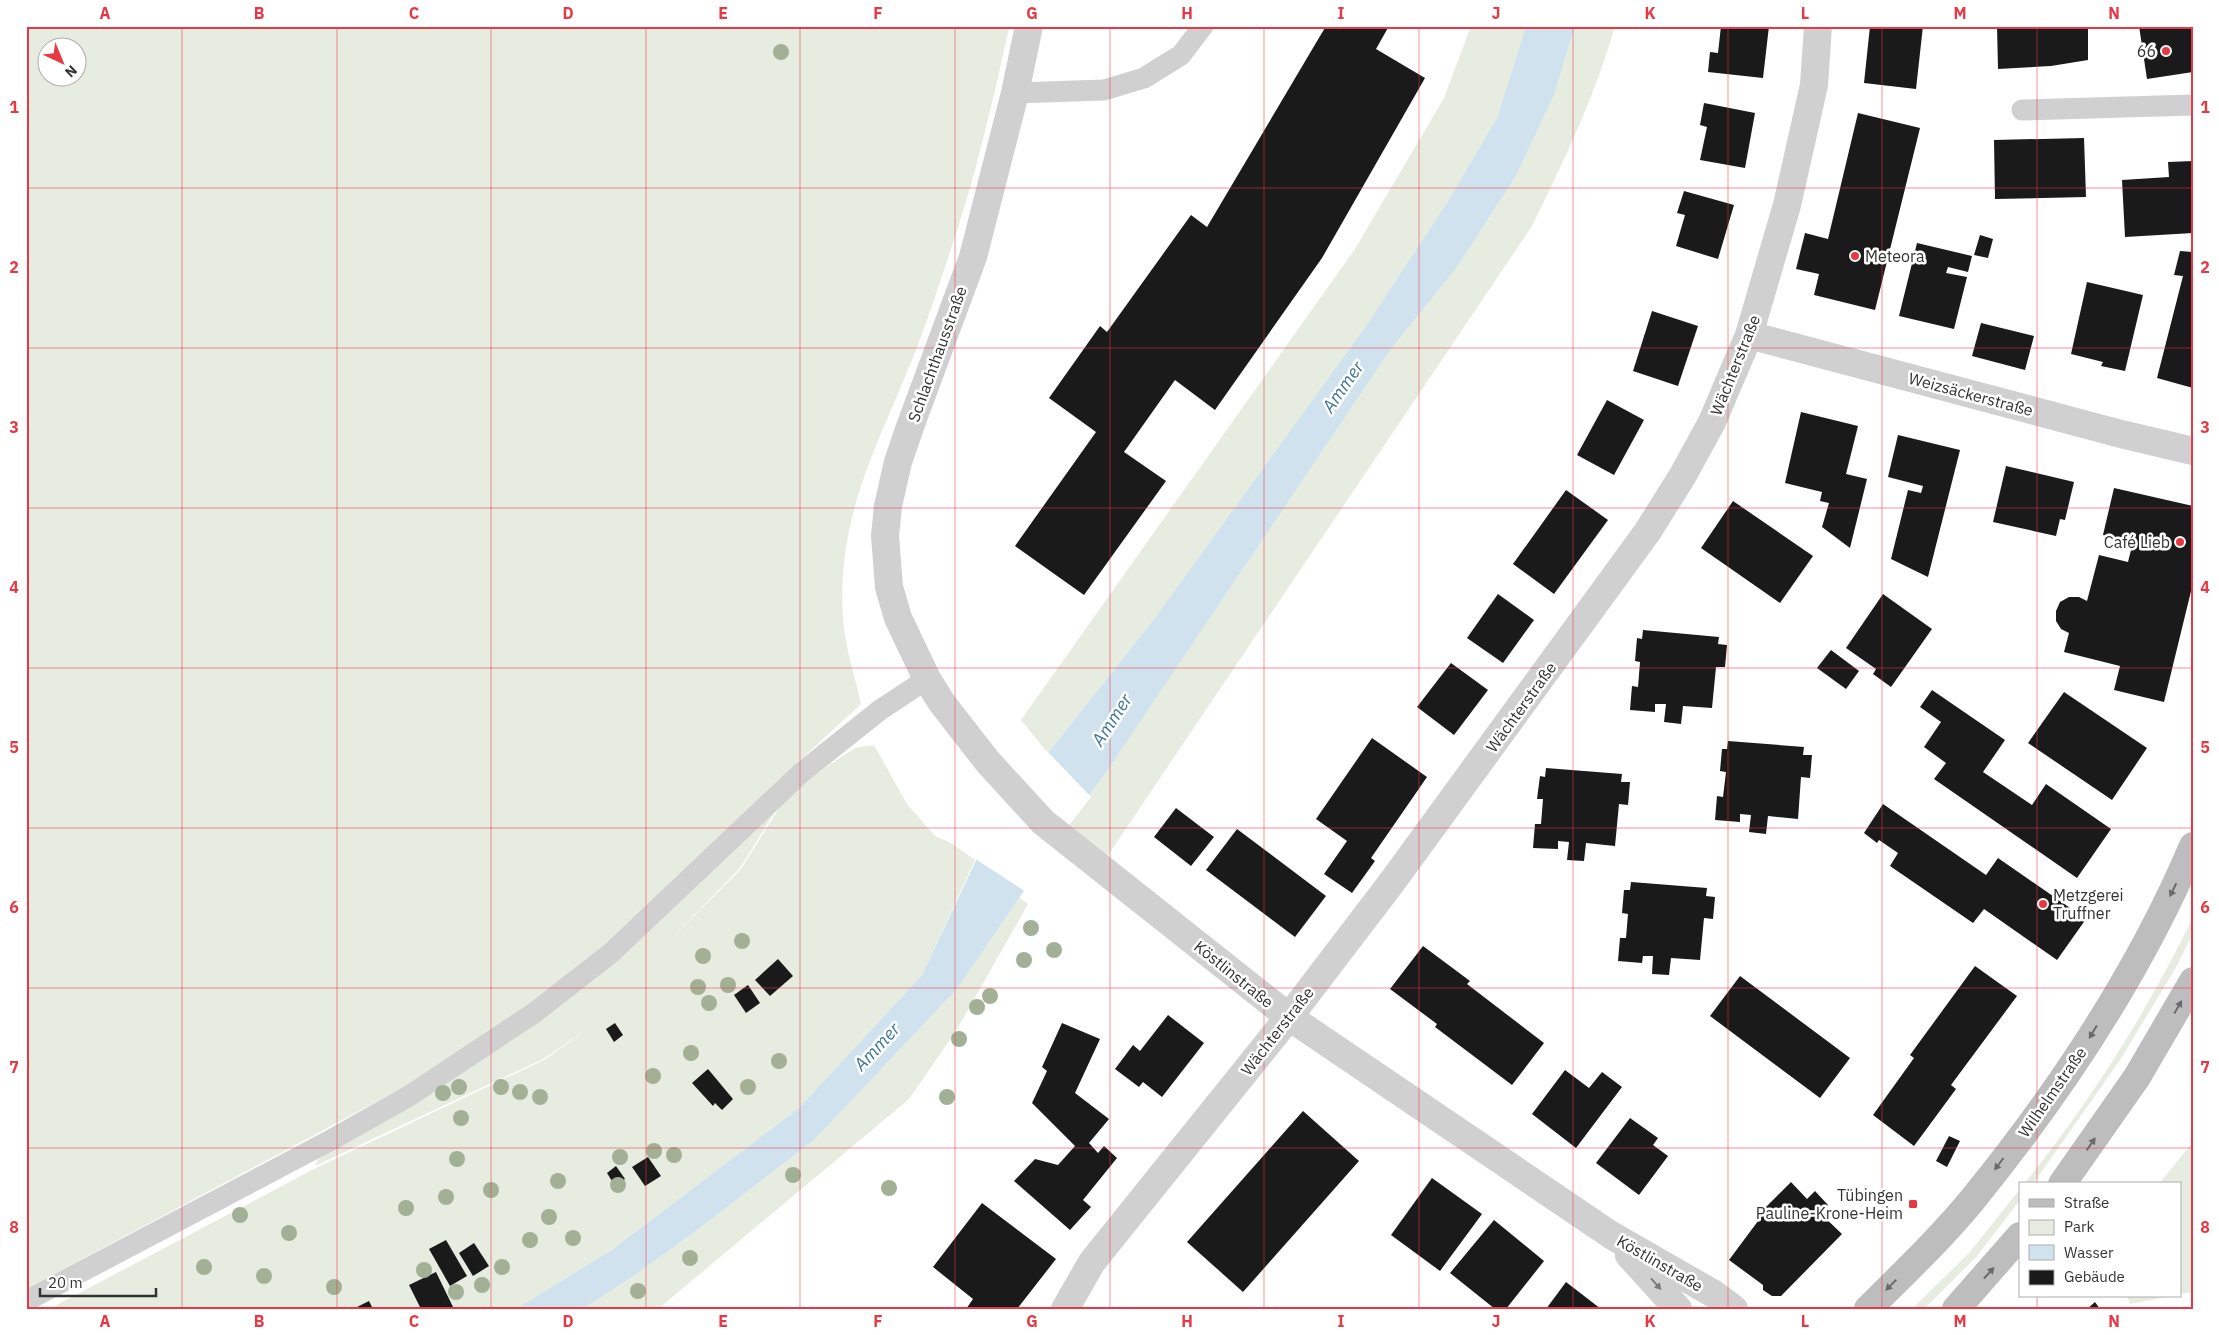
<svg xmlns="http://www.w3.org/2000/svg" width="2219" height="1335" font-family="'IBM Plex Sans',sans-serif">
	<rect width="100%" height="100%" fill="#fff"/>
	<g fill="#e6ecdf" fill-rule="evenodd">
		<path d="M26 26H1004L1009 28C1001 64 993 100 984 135 969 198 948 259 927 320 891 425 835 502 843 619 845 648 855 676 861 704L776 782 709 850 590 959 501 1025 404 1087 26 1289ZM48 48H78V78H48Z"/>
		<path d="M1471 26H1526L1497 118 1448 201 1368 323 1155 618 1048 753 1021 720 1355 249 1444 98Z"/>
		<path d="M1575 26H1615C1594 98 1565 159 1532 226L1098 870 1058 836 1105 774 1391 349 1457 267 1516 176 1554 95Z"/>
		<path d="M874 745 907 804 935 836 951 843 975 860 922 975 799 1108 613 1249 516 1309H49L316 1168 544 1060 592 1026 543 1059 315 1166 319 1158 432 1092 782 800 740 868 666 944 741 869 784 800 823 769 855 748Z"/>
		<path d="M1019 897 1028 904 956 1031 909 1099 658 1309H583L635 1275 696 1231 815 1139 957 989Z"/>
		<path d="M2193 917V933L2178 964 2120 1060 2033 1184H2024C2091 1101 2147 1012 2193 917Z"/>
		<path d="M2193 1142V1292L2180 1294V1184H2159Z"/>
		<path d="M2020 1189V1200L1977 1256 1924 1309H1912L1970 1252Z"/>
		<path d="M2127 1296H2170L2130 1304Z"/>
	</g>
	<path fill="#cfe2ee" d="M1526 26H1575L1554 95 1516 176 1457 267 1391 349 1105 774 1058 836 1023 892 957 989 815 1139 696 1231 635 1275 583 1309H516L613 1249 799 1108 922 975 979 854 1048 753 1155 618 1368 323 1448 201 1497 118Z"/>
	<path fill="#fff" d="M1047 751 1091 797 1060 837 1026 892 974 858Z"/>
	<g fill="#1a1a1a">
		<path d="M1326 26H1389L1376 49 1425 78 1322 258 1215 410 1175 380 1124 452 1166 481 1084 595 1015 546 1096 432 1049 398 1100 326 1107 332 1191 215 1207 227Z"/>
		<path d="M1721 26H1769L1763 78 1708 72 1710 52 1718 53Z"/>
		<path d="M1870 26H1923L1916 89 1864 83Z"/>
		<path d="M1997 26H2088V60L2051 66 1998 69Z"/>
		<path d="M2139 26H2193V72L2147 79Z"/>
		<path d="M1704 103 1755 113 1745 168 1700 160 1707 127 1700 125Z"/>
		<path d="M1858 113 1920 128 1875 310 1814 295 1819 274 1796 269 1805 233 1828 239Z"/>
		<path d="M2084 138 2086 197 1995 199 1994 140Z"/>
		<path d="M2193 161V233L2125 237 2122 180 2169 177 2168 162Z"/>
		<path d="M1684 191 1734 205 1718 259 1676 246 1685 215 1677 213Z"/>
		<path d="M1980 235 1993 239 1988 258 1974 255Z"/>
		<path d="M1917 243 1972 256 1968 272 1948 267 1946 273 1967 277 1954 329 1899 316Z"/>
		<path d="M2180 251 2193 252V388L2157 378 2183 276 2174 275Z"/>
		<path d="M2087 282 2143 295 2125 371 2101 366 2103 362 2071 354Z"/>
		<path d="M1652 311 1698 326 1678 386 1633 371Z"/>
		<path d="M1981 323 2034 336 2025 370 1972 356Z"/>
		<path d="M1607 400 1644 420 1614 475 1577 455Z"/>
		<path d="M1801 412 1858 426 1846 474 1867 479 1850 548 1822 527 1829 503 1820 501 1822 492 1785 483Z"/>
		<path d="M1898 435 1960 450 1928 577 1891 559 1908 490 1921 493 1923 486 1888 477Z"/>
		<path d="M2006 466 2074 482 2065 520 2060 519 2056 536 1993 522Z"/>
		<path d="M2114 488 2193 506V583L2164 702 2114 690 2120 666 2064 652 2069 633 2061 629 2056 621V611L2060 602 2069 597H2079L2087 601 2099 555 2128 562 2133 542 2103 535Z"/>
		<path d="M1566 490 1608 520 1554 594 1513 564Z"/>
		<path d="M1733 501 1813 556 1780 603 1701 548Z"/>
		<path d="M1498 594 1534 620 1503 663 1467 638Z"/>
		<path d="M1883 594 1932 629 1891 687 1873 674 1876 669 1846 648Z"/>
		<path d="M1643 630 1719 637 1718 644 1727 645 1725 667H1716L1712 708 1683 706 1681 724 1664 722 1666 704H1655V712L1630 710 1632 686 1638 687 1640 662 1635 661 1637 638 1642 639Z"/>
		<path d="M1831 650 1859 671 1846 689 1817 668Z"/>
		<path d="M1451 663 1488 690 1454 735 1417 707Z"/>
		<path d="M1932 690 2005 740 1983 772 2032 805 2046 784 2111 829 2077 878 1934 779 1946 763 1924 747 1941 722 1920 707Z"/>
		<path d="M2064 692 2147 748 2112 800 2028 743Z"/>
		<path d="M1372 738 1427 777 1371 858 1375 861 1352 893 1324 874 1347 841 1316 819Z"/>
		<path d="M1728 741 1804 747 1803 755H1812L1810 778 1801 777 1798 819 1768 816 1766 834 1749 832 1751 815 1740 814V822L1715 820 1717 796 1723 797 1726 772 1720 771 1722 749H1727Z"/>
		<path d="M1546 768 1622 774 1621 782H1630L1628 805 1619 804 1615 846 1586 843 1584 861 1567 860 1569 842 1558 841V849L1533 848 1535 824H1541L1543 799H1537L1540 776 1545 777Z"/>
		<path d="M1883 804 1986 875 1998 858 2086 919 2057 960 1984 909 1973 923 1890 866 1898 853 1879 840 1877 843 1864 833Z"/>
		<path d="M1176 808 1214 837 1191 866 1154 837Z"/>
		<path d="M1237 829 1326 896 1295 937 1206 870Z"/>
		<path d="M1631 882 1707 888 1706 896 1715 897 1713 919 1704 918 1700 960 1671 958 1669 975 1652 974 1653 956H1643L1642 963 1618 961 1620 938H1626L1628 914 1622 913 1624 890H1630Z"/>
		<path d="M1423 946 1470 981 1467 984 1544 1043 1512 1085 1435 1027 1437 1024 1390 989Z"/>
		<path d="M778 959 793 976 770 996 755 980Z"/>
		<path d="M1975 966 2017 996 1951 1085 1956 1089 1914 1146 1873 1115 1914 1058 1910 1055Z"/>
		<path d="M1740 976 1850 1058 1820 1098 1710 1016Z"/>
		<path d="M748 985 760 1003 746 1013 734 995Z"/>
		<path d="M1168 1015 1204 1043 1162 1097 1143 1082 1139 1087 1115 1069 1133 1045 1140 1051Z"/>
		<path d="M615 1023 623 1035 614 1042 606 1029Z"/>
		<path d="M1062 1023 1100 1039 1075 1093 1109 1119 1089 1143 1098 1153 1104 1146 1117 1158 1083 1200 1091 1207 1070 1230 1014 1181 1035 1159 1058 1165 1075 1146 1032 1103 1047 1071 1042 1067Z"/>
		<path d="M708 1069 733 1099 722 1110 715 1103 713 1106 692 1083Z"/>
		<path d="M1565 1070 1589 1088 1602 1072 1622 1087 1576 1148 1532 1114Z"/>
		<path d="M1303 1111 1359 1161 1243 1292 1187 1242Z"/>
		<path d="M1630 1118 1658 1138 1653 1145 1668 1156 1639 1195 1596 1163Z"/>
		<path d="M1949 1136 1960 1141 1947 1167 1936 1161Z"/>
		<path d="M648 1157 661 1176 645 1186 632 1167Z"/>
		<path d="M616 1166 625 1179 615 1186 607 1173Z"/>
		<path d="M1432 1178 1482 1214 1440 1271 1391 1235Z"/>
		<path d="M1791 1182 1807 1199 1815 1191 1828 1205 1820 1213 1842 1234 1781 1296H1772L1763 1290V1285L1729 1260 1764 1213 1762 1211Z"/>
		<path d="M982 1203 1056 1259 1017 1309H966L973 1299 933 1267Z"/>
		<path d="M1494 1220 1544 1261 1506 1309H1495L1450 1273Z"/>
		<path d="M446 1240 467 1276 450 1286 429 1249Z"/>
		<path d="M474 1243 489 1266 473 1276 459 1253Z"/>
		<path d="M436 1272 454 1309H421L409 1285Z"/>
		<path d="M1566 1282 1601 1309H1546Z"/>
		<path d="M369 1301 373 1309H353Z"/>
		<path d="M2095 1302 2100 1309H2087Z"/>
	</g>
	<g fill="none" stroke-linecap="round" stroke-linejoin="round">
		<g stroke="#d0d0d0" stroke-width="21">
			<path d="M1015 93 1104 90 1144 78 1181 55 1203 26"/>
			<path d="M2022 110 2193 105"/>
			<path d="M26 1301 331 1140 409 1096 534 1013 611 953 801 773 880 710 927 679"/>
		</g>
		<g stroke="#d0d0d0" stroke-width="28">
			<path d="M1029 26 1015 93 973 257 911 424 898 462 888 506 885 536 889 587 898 618 927 679 942 703 988 762 1043 822 1289 1017 1611 1235 1714 1294 1734 1309"/>
			<path d="M1749 335 2121 434 2193 451"/>
			<path d="M1629 1255 1678 1309"/>
			<path d="M1065 1309 1092 1262 1289 1017 1392 882 1648 531 1683 475 1712 422 1749 335 1787 205 1814 85 1818 26"/>
		</g>
		<g stroke="#bdbdbd" stroke-width="28">
			<path d="M2062 1184 2137 1077 2193 981"/>
			<path d="M1868 1309C1904 1273 1941 1238 1973 1199 2060 1092 2139 973 2193 846"/>
			<path d="M1956 1309 2020 1236"/>
		</g>
	</g>
	<g fill="#a2b095">
		<circle cx="781" cy="52" r="8"/>
		<circle cx="1031" cy="928" r="8"/>
		<circle cx="742" cy="941" r="8"/>
		<circle cx="1054" cy="950" r="8"/>
		<circle cx="703" cy="956" r="8"/>
		<circle cx="1024" cy="960" r="8"/>
		<circle cx="728" cy="985" r="8"/>
		<circle cx="698" cy="987" r="8"/>
		<circle cx="990" cy="996" r="8"/>
		<circle cx="709" cy="1003" r="8"/>
		<circle cx="977" cy="1007" r="8"/>
		<circle cx="959" cy="1039" r="8"/>
		<circle cx="691" cy="1053" r="8"/>
		<circle cx="779" cy="1061" r="8"/>
		<circle cx="653" cy="1076" r="8"/>
		<circle cx="459" cy="1087" r="8"/>
		<circle cx="501" cy="1087" r="8"/>
		<circle cx="748" cy="1087" r="8"/>
		<circle cx="520" cy="1092" r="8"/>
		<circle cx="443" cy="1093" r="8"/>
		<circle cx="540" cy="1097" r="8"/>
		<circle cx="947" cy="1097" r="8"/>
		<circle cx="461" cy="1118" r="8"/>
		<circle cx="654" cy="1151" r="8"/>
		<circle cx="674" cy="1155" r="8"/>
		<circle cx="620" cy="1157" r="8"/>
		<circle cx="457" cy="1159" r="8"/>
		<circle cx="793" cy="1175" r="8"/>
		<circle cx="558" cy="1181" r="8"/>
		<circle cx="618" cy="1185" r="8"/>
		<circle cx="889" cy="1188" r="8"/>
		<circle cx="491" cy="1190" r="8"/>
		<circle cx="446" cy="1197" r="8"/>
		<circle cx="406" cy="1208" r="8"/>
		<circle cx="240" cy="1215" r="8"/>
		<circle cx="549" cy="1217" r="8"/>
		<circle cx="289" cy="1233" r="8"/>
		<circle cx="573" cy="1238" r="8"/>
		<circle cx="530" cy="1240" r="8"/>
		<circle cx="690" cy="1258" r="8"/>
		<circle cx="204" cy="1267" r="8"/>
		<circle cx="502" cy="1267" r="8"/>
		<circle cx="424" cy="1270" r="8"/>
		<circle cx="264" cy="1276" r="8"/>
		<circle cx="482" cy="1285" r="8"/>
		<circle cx="334" cy="1287" r="8"/>
		<circle cx="638" cy="1291" r="8"/>
		<circle cx="456" cy="1292" r="8"/>
	</g>
	<defs><path id="oneway-solid" d="M-6-.8H1V-3.2L6.5 0L1 3.2V.8H-6Z" transform="scale(1.25)"/></defs>
	<g fill="#6a6a6a">
		<use href="#oneway-solid" transform="translate(2173 890) rotate(116)"/>
		<use href="#oneway-solid" transform="translate(2178 1007) rotate(-60)"/>
		<use href="#oneway-solid" transform="translate(2093 1032) rotate(121)"/>
		<use href="#oneway-solid" transform="translate(2091 1144) rotate(-55)"/>
		<use href="#oneway-solid" transform="translate(1999 1164) rotate(127)"/>
		<use href="#oneway-solid" transform="translate(1989 1273) rotate(-47)"/>
		<use href="#oneway-solid" transform="translate(1891 1285) rotate(135)"/>
	</g>
	<use fill="#7a7a7a" href="#oneway-solid" transform="translate(1656 1284) rotate(48)"/>
	<path fill="none" stroke="#e63946" stroke-width="1" stroke-opacity="0.55" d="M182 26V1309M337 26V1309M491 26V1309M646 26V1309M800 26V1309M955 26V1309M1110 26V1309M1264 26V1309M1419 26V1309M1573 26V1309M1728 26V1309M1882 26V1309M2037 26V1184M26 188H2193M26 348H2193M26 508H2193M26 668H2193M26 828H2193M26 988H2193M26 1148H2193M2037 1296V1309"/>
	<g fill="#e63946" stroke="#fff" stroke-width="2">
		<circle cx="2166" cy="51" r="5"/>
		<circle cx="1855" cy="256" r="5"/>
		<circle cx="2180" cy="542" r="5"/>
		<circle cx="2043" cy="904" r="5"/>
		<rect x="1908" y="1199" width="10" height="10" rx="2.5"/>
	</g>
	<g text-anchor="middle" stroke-width="5" stroke-linejoin="round" paint-order="stroke">
		<g font-size="16" fill="#333" stroke="#fff" text-anchor="end">
			<text x="2156" y="57">66</text>
			<text x="1865" y="262" text-anchor="start">Meteora</text>
			<text x="2170" y="548">Café Lieb</text>
			<text x="2053" y="901" text-anchor="start">Metzgerei<tspan x="2053" dy="18">Truffner</tspan></text>
			<text x="1903" y="1201">Tübingen<tspan x="1903" dy="18">Pauline-Krone-Heim</tspan></text>
		</g>
		<g font-size="16" fill="#333" stroke="#fff">
			<text transform="translate(937 354) rotate(-70)" y="6">Schlachthausstraße</text>
			<text transform="translate(1735 365) rotate(-68)" y="6">Wächterstraße</text>
			<text transform="translate(1971 394) rotate(15)" y="6">Weizsäckerstraße</text>
			<text transform="translate(1521 707) rotate(-54)" y="6">Wächterstraße</text>
			<text transform="translate(1234 974) rotate(39)" y="6">Köstlinstraße</text>
			<text transform="translate(1277 1031) rotate(-52)" y="6">Wächterstraße</text>
			<text transform="translate(2052 1092) rotate(-55)" y="6">Wilhelmstraße</text>
			<text transform="translate(1660 1263) rotate(30)" y="6">Köstlinstraße</text>
		</g>
		<g font-size="18" font-style="italic" fill="#3f7597" stroke="#fff">
			<text transform="translate(1343 387) rotate(-55)" y="6">Ammer</text>
			<text transform="translate(1112 720) rotate(-57)" y="6">Ammer</text>
			<text transform="translate(877 1047) rotate(-47)" y="6">Ammer</text>
		</g>
	</g>
	<rect width="2219" height="1335" fill="none" stroke="#ffffff" stroke-width="55"/>
	<rect x="2019" y="1182" width="162" height="115" fill="#ffffff" stroke="#adadad"/>
	<rect x="2029" y="1199" width="25" height="8" fill="#bdbdbd" stroke="#adadad"/>
	<text x="2064" y="1208" font-size="15" fill="#333333">Straße</text>
	<rect x="2029" y="1220" width="25" height="15" fill="#e6ecdf" stroke="#adadad"/>
	<text x="2064" y="1232" font-size="15" fill="#333333">Park</text>
	<rect x="2029" y="1245" width="25" height="15" fill="#cfe2ee" stroke="#adadad"/>
	<text x="2064" y="1258" font-size="15" fill="#333333">Wasser</text>
	<rect x="2029" y="1270" width="25" height="15" fill="#1a1a1a" stroke="#adadad"/>
	<text x="2064" y="1282" font-size="15" fill="#333333">Gebäude</text>
	<g transform="translate(62 62) rotate(136)"><circle r="24" fill="#ffffff" stroke="#adadad"/>
	<path d="M0-4L9 19L0 12L-9 19Z" fill="#e63946"/>
	<text y="-8" font-size="14" font-weight="bold" text-anchor="middle" fill="#333333">N</text>
	</g>
	<path d="M40 1288v8h116v-8" fill="none" stroke="#333333" stroke-width="2.5"/>
	<text x="48" y="1288" font-size="15" fill="#333333" stroke="#ffffff" stroke-width="4" paint-order="stroke">20 m</text>
	<rect x="28" y="28" width="2164" height="1280" fill="none" stroke="#e63946" stroke-width="2"/>
	<g font-size="16" text-anchor="middle" font-weight="bold" fill="#e63946">
		<text x="105" y="19">A</text>
		<text x="259" y="19">B</text>
		<text x="414" y="19">C</text>
		<text x="568" y="19">D</text>
		<text x="723" y="19">E</text>
		<text x="878" y="19">F</text>
		<text x="1032" y="19">G</text>
		<text x="1187" y="19">H</text>
		<text x="1341" y="19">I</text>
		<text x="1496" y="19">J</text>
		<text x="1650" y="19">K</text>
		<text x="1805" y="19">L</text>
		<text x="1960" y="19">M</text>
		<text x="2114" y="19">N</text>
		<text x="14" y="113">1</text>
		<text x="2205" y="113">1</text>
		<text x="14" y="273">2</text>
		<text x="2205" y="273">2</text>
		<text x="14" y="433">3</text>
		<text x="2205" y="433">3</text>
		<text x="14" y="593">4</text>
		<text x="2205" y="593">4</text>
		<text x="14" y="753">5</text>
		<text x="2205" y="753">5</text>
		<text x="14" y="913">6</text>
		<text x="2205" y="913">6</text>
		<text x="14" y="1073">7</text>
		<text x="2205" y="1073">7</text>
		<text x="14" y="1233">8</text>
		<text x="2205" y="1233">8</text>
		<text x="105" y="1327">A</text>
		<text x="259" y="1327">B</text>
		<text x="414" y="1327">C</text>
		<text x="568" y="1327">D</text>
		<text x="723" y="1327">E</text>
		<text x="878" y="1327">F</text>
		<text x="1032" y="1327">G</text>
		<text x="1187" y="1327">H</text>
		<text x="1341" y="1327">I</text>
		<text x="1496" y="1327">J</text>
		<text x="1650" y="1327">K</text>
		<text x="1805" y="1327">L</text>
		<text x="1960" y="1327">M</text>
		<text x="2114" y="1327">N</text>
	</g>
</svg>
